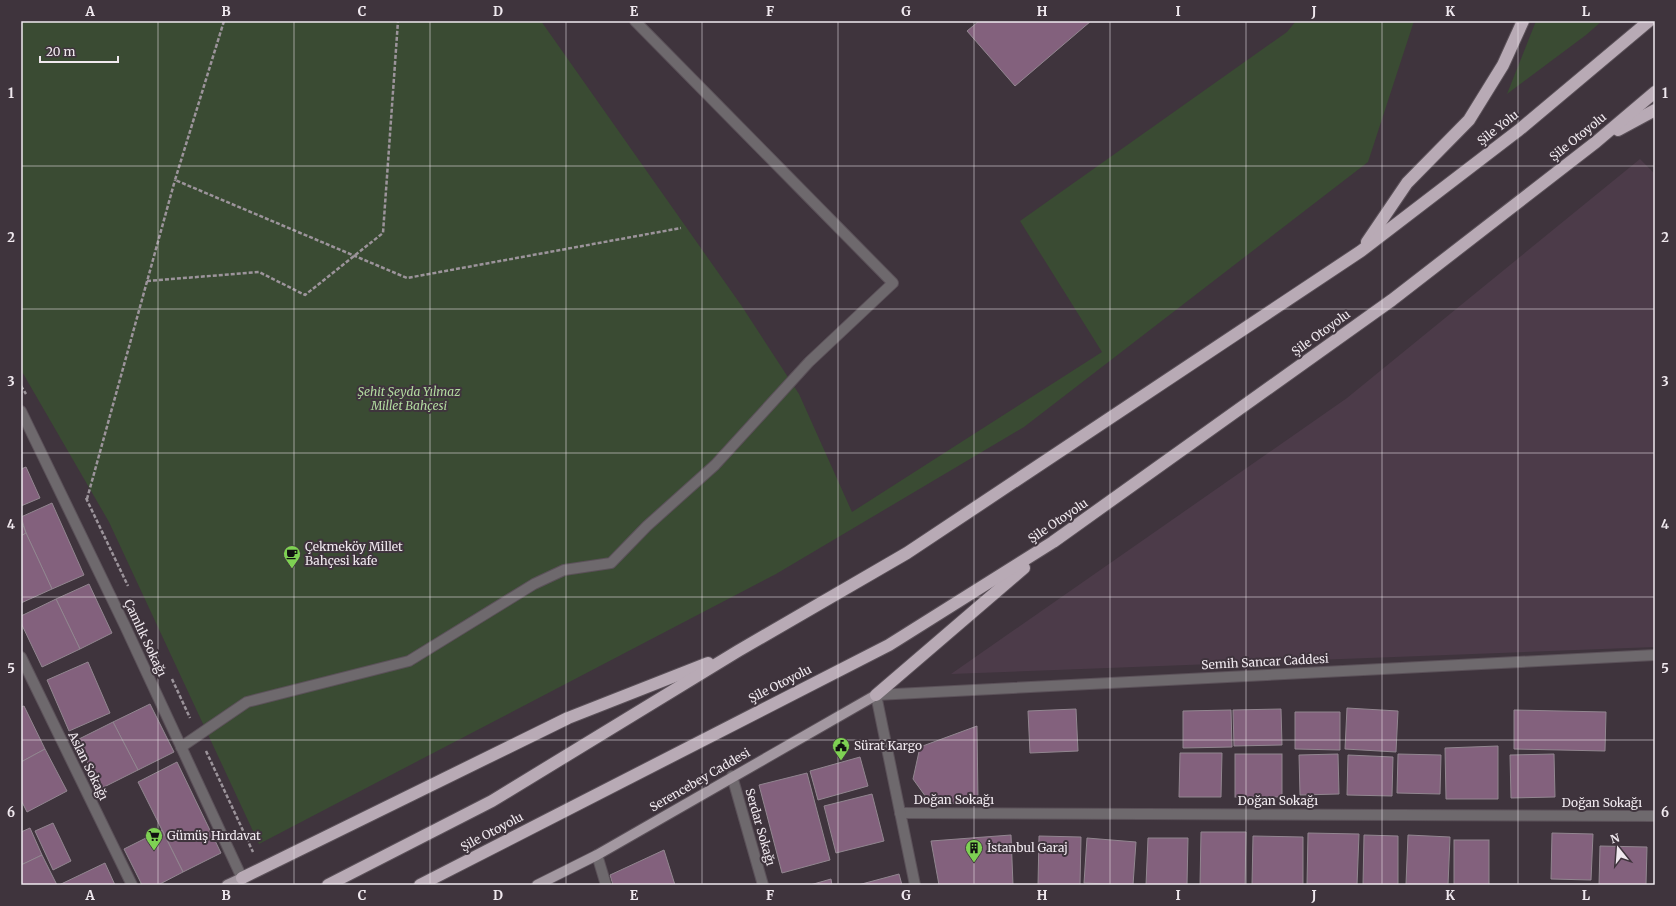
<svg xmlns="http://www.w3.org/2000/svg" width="1676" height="906" font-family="Merriweather,serif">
	<rect width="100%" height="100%" fill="#3f343d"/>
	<path fill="#4c3b49" d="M1640 159 1655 174V647L951 674 1347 398Z"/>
	<g fill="#3a4b33">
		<path d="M21 21H541L741 305 799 394 852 512 1102 352 1020 221 1287 32 1296 21H1414L1368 162 1024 427 776 574 259 844 109 522 21 370Z"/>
		<path d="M1536 21H1602L1586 35 1507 94Z"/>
	</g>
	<g fill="#83617d" stroke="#928690">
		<path d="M979 21H1091L1015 86 967 31Z"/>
		<path d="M26 467 40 498 21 506V469Z"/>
		<path d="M52 503 84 575 52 589 26 533 21 517Z"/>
		<path d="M21 520 26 533 21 536Z"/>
		<path d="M26 533 52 589 21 603V536Z"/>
		<path d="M89 584 112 633 80 649 56 599Z"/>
		<path d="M56 599 80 649 42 667 21 623V616Z"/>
		<path d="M88 662 110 713 69 731 47 680Z"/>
		<path d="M150 704 174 752 138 770 113 722Z"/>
		<path d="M24 706 45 749 21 762V707Z"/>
		<path d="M1347 708 1398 711 1396 752 1345 749Z"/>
		<path d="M1076 709 1078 751 1030 753 1028 711Z"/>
		<path d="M1281 709 1282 745 1234 746 1233 710Z"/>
		<path d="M1231 710 1232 747 1183 748V711Z"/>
		<path d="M1514 710 1606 712 1605 751 1514 749Z"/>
		<path d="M1295 712H1340V750L1295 749Z"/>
		<path d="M113 722 138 770 100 789 77 740Z"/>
		<path d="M977 726 978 803 931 804 913 779 920 747Z"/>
		<path d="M1498 746V799H1446L1445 748Z"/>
		<path d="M45 749 67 791 27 812 21 800V762Z"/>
		<path d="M1180 753H1222L1221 797H1179Z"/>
		<rect x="1235" y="754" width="47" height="43"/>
		<path d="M1338 754 1339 794 1300 795 1299 755Z"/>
		<path d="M1398 754 1441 755 1440 794 1397 793Z"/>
		<path d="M1554 754 1555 797 1511 798 1510 755Z"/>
		<path d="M1348 755 1393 757 1392 796 1347 795Z"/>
		<path d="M860 757 868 786 818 800 810 771Z"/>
		<path d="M177 762 221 853 183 872 138 782Z"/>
		<path d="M807 773 830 860 782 873 759 785Z"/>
		<path d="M872 794 884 841 836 853 824 806Z"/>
		<path d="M53 823 71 861 53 870 35 831Z"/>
		<path d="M30 828 42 855 21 865V832Z"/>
		<path d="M162 830 183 872 158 885H142L124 849Z"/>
		<path d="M1201 832H1246L1245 885H1200Z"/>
		<path d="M1308 833 1359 834 1357 885H1307Z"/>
		<path d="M1552 833 1593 834 1591 880 1551 879Z"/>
		<path d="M1011 835 1013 885H939L931 841Z"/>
		<path d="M1364 835 1398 836V885H1363Z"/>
		<path d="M1408 835 1450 837 1448 885 1406 884Z"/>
		<path d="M1039 836 1081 837 1080 885H1038Z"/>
		<path d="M1253 836 1303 837V885H1252Z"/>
		<path d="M1087 838 1136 842 1133 885 1084 883Z"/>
		<path d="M1148 838H1188L1187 885H1146Z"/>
		<rect x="1454" y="840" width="35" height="45"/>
		<path d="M1600 846 1647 847 1646 885H1599Z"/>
		<path d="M664 850 675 885H613L610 875Z"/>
		<path d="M42 855 57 885H21V865Z"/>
		<path d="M105 863 115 885H59Z"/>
		<path d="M899 874 902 885H858Z"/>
		<path d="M831 879 832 885H810Z"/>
	</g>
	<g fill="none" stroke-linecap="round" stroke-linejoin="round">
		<defs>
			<g id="minor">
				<path d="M21 411 125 626 242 878"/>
				<path d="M21 657 132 885"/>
				<path d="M181 747 247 702 409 661 534 584 564 570 611 563 647 526 715 465 809 362 893 283 635 21"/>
				<path d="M732 776 763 885"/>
				<path d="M900 813 1655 816"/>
				<path d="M597 855 606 885"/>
				<path d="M915 885 876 695 1655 655"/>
			</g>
			<g id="major">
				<path d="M227 885 242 878"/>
				<path d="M537 885 597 855 876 695"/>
			</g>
			<g id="highway">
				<path d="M1618 130 1655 110"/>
				<path d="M1367 242 1407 183 1469 120 1503 65 1523 21"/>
				<path d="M876 695 1024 568"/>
				<path d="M242 878 568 718 708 663"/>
				<path d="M328 885 492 801 738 651 907 553 1361 251 1519 130 1649 21"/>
				<path d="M420 885 889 645 1053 542 1392 300 1596 142 1655 92"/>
			</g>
		</defs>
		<use href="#minor" stroke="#5b5159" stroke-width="12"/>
		<use href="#major" stroke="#5b5159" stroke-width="12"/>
		<use href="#highway" stroke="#5b5159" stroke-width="14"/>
		<g stroke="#9c949b" stroke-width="2.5" stroke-dasharray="4 2" stroke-linecap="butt">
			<path d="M224 21 175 180 407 278 681 228"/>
			<path d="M147 281 259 272 305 295 383 233 398 21"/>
			<path d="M21 386 26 394"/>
			<path d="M86 498 128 586"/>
			<path d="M87 499 175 180"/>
			<path d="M172 679 190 718"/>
			<path d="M206 751 253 852"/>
		</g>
		<use href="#minor" stroke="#6e696d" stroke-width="10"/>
		<use href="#major" stroke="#a398a1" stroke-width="10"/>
		<use href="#highway" stroke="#b8aab5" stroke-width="12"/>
	</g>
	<path fill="none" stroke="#f0e9ef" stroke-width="1" stroke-opacity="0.55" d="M158 21V885M294 21V885M430 21V885M566 21V885M702 21V885M838 21V885M974 21V885M1110 21V885M1246 21V885M1382 21V885M1518 21V885M21 166H1655M21 309H1655M21 453H1655M21 597H1655M21 740H1655"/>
	<defs>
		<symbol id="cafe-pin" viewBox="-11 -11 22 30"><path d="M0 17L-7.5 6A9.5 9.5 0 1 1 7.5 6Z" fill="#7ed153" stroke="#3f343d"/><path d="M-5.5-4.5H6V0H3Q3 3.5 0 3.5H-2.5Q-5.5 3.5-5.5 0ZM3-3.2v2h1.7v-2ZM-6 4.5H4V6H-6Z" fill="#111"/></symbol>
		<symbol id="civic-pin" viewBox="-11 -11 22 30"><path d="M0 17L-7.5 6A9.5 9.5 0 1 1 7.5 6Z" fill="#7ed153" stroke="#3f343d"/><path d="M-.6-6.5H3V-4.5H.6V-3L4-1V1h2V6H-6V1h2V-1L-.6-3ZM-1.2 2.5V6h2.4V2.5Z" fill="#111"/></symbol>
		<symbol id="supermarket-pin" viewBox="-11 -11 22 30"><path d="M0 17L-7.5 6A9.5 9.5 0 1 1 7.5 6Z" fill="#7ed153" stroke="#3f343d"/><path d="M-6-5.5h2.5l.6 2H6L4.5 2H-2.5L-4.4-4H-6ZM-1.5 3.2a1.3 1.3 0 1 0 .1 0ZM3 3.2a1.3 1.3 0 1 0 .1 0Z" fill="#111"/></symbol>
		<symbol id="building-pin" viewBox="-11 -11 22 30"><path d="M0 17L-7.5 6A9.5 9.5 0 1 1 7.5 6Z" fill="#7ed153" stroke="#3f343d"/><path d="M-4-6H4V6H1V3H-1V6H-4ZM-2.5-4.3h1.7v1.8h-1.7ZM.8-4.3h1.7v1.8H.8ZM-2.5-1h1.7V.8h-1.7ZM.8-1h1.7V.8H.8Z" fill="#111"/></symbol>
	</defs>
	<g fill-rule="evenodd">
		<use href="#cafe-pin" x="282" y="544" width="20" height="27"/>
		<use href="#civic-pin" x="831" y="736" width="20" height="27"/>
		<use href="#supermarket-pin" x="144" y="826" width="20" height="27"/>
		<use href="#building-pin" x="964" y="838" width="20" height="27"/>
	</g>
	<g text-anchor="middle" stroke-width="4" stroke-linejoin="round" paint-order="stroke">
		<g font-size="12" fill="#f0e9ef" stroke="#3f343d">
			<text transform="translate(1498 128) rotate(-38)" y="4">Şile Yolu</text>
			<text transform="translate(1578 137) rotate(-39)" y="4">Şile Otoyolu</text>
			<text transform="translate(1321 333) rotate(-36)" y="4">Şile Otoyolu</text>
			<text transform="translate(1058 521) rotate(-34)" y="4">Şile Otoyolu</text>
			<text transform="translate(145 638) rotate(65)" y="4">Çamlık Sokağı</text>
			<text transform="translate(1265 662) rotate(-3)" y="4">Semih Sancar Caddesi</text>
			<text transform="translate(780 684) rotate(-27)" y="4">Şile Otoyolu</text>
			<text transform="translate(88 766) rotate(64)" y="4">Aslan Sokağı</text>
			<text transform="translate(700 780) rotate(-30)" y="4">Serencebey Caddesi</text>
			<text x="954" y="804">Doğan Sokağı</text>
			<text x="1278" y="805">Doğan Sokağı</text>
			<text x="1602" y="807">Doğan Sokağı</text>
			<text transform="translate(760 827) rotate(74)" y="4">Serdar Sokağı</text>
			<text transform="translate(492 832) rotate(-28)" y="4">Şile Otoyolu</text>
		</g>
		<g font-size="12" font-style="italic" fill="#b1da9f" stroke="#3f343d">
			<text x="409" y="396">Şehit Şeyda Yılmaz<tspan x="409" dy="14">Millet Bahçesi</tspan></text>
		</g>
		<g font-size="12" fill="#f0e9ef" stroke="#3f343d" text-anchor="start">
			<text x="305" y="551">Çekmeköy Millet<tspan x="305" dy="14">Bahçesi kafe</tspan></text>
			<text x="854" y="750">Sürat Kargo</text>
			<text x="167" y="840">Gümüş Hırdavat</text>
			<text x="987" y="852">İstanbul Garaj</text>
		</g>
	</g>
	<rect width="1676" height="906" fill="none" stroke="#3f343d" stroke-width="44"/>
	<g transform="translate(1618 848) rotate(343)" stroke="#3f343d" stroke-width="3" paint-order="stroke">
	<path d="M0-3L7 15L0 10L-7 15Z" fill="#f0e9ef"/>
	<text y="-6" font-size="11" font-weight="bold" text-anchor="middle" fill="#f0e9ef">N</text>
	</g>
	<path d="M40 56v6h78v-6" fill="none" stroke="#f0e9ef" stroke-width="2"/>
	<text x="46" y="56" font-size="12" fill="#f0e9ef" stroke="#3f343d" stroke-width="3" paint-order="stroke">20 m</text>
	<rect x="22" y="22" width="1632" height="862" fill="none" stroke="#f0e9ef" stroke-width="1.5"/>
	<g font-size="13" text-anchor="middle" font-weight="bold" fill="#f0e9ef">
		<text x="90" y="16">A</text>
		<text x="226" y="16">B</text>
		<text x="362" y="16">C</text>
		<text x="498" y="16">D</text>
		<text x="634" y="16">E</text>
		<text x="770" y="16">F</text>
		<text x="906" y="16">G</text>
		<text x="1042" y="16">H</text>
		<text x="1178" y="16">I</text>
		<text x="1314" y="16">J</text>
		<text x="1450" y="16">K</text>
		<text x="1586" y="16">L</text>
		<text x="11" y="98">1</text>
		<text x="1665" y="98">1</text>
		<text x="11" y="242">2</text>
		<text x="1665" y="242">2</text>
		<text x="11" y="386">3</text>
		<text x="1665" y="386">3</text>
		<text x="11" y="529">4</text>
		<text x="1665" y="529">4</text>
		<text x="11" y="673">5</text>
		<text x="1665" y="673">5</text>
		<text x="11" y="817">6</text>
		<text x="1665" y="817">6</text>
		<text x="90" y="900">A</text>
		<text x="226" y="900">B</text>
		<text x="362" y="900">C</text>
		<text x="498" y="900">D</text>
		<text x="634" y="900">E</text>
		<text x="770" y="900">F</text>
		<text x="906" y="900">G</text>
		<text x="1042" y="900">H</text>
		<text x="1178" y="900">I</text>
		<text x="1314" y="900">J</text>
		<text x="1450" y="900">K</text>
		<text x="1586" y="900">L</text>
	</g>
</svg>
